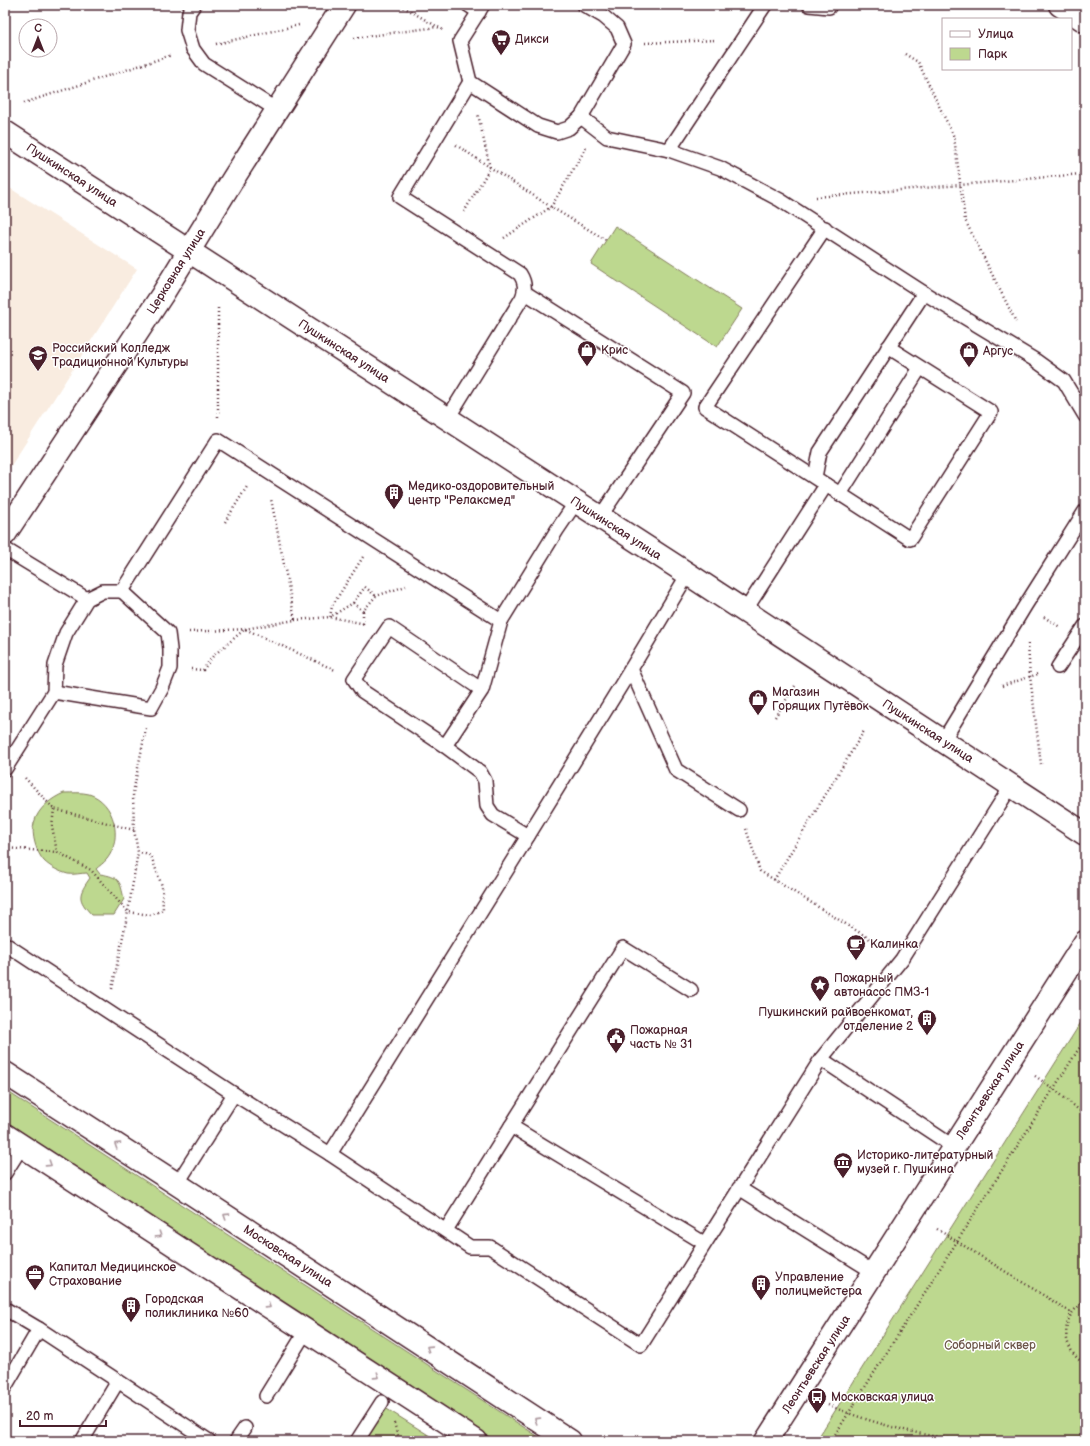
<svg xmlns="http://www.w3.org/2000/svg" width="1090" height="1446" font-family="'Balsamiq Sans',sans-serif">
	<rect width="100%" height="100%" fill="#fff"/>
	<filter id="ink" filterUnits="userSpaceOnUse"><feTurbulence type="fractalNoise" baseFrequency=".025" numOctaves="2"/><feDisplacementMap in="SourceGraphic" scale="8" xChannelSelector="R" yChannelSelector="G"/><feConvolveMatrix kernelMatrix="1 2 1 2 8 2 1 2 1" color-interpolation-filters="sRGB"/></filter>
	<g filter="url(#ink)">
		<path fill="#f9ece0" d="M5 185 137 269 5 475Z"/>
		<g fill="#bdd88f" stroke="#847c5d">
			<path d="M615 226 742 309 717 347 591 264Z"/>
			<path d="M64 793C72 793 82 792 89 794 115 802 123 839 107 859 104 863 99 866 96 869L100 874C120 877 120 881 124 899L114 915H92C77 899 78 895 90 878L87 873C81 873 74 875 68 874 60 872 50 867 44 861 36 852 31 834 34 823 38 808 52 798 64 793Z"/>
			<path d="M1085 1016V1441H816Z"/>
			<path d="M5 1090 545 1441H496L5 1121Z"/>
			<path d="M382 1406 438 1441H359Z"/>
		</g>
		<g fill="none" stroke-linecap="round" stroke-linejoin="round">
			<defs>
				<g id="lane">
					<path d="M194 5 189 12 187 30 193 49 204 64 277 110"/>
					<path d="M468 5 479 12"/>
					<path d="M483 5 460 41 470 82 538 126 557 132 569 128 581 117 624 44 617 28 603 16 584 5"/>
					<path d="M809 5 829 7"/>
					<path d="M581 117 607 137 669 150 720 168 780 200 924 293 1035 360 1064 381 1085 416"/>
					<path d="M669 150 765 5"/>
					<path d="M825 228 705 407 910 539 991 412 888 347"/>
					<path d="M524 292 683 393 600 517"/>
					<path d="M448 418 522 298C526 289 525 282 520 274L400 197 470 82"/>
					<path d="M815 477 820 452 924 293"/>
					<path d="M840 494 920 368"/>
					<path d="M5 549 87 599"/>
					<path d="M745 611 826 485"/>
					<path d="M1058 667 1085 626"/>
					<path d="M631 669 676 770 739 810"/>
					<path d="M482 690 389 627 354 679 362 691 445 746 482 690 501 621 557 530 576 502"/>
					<path d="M54 692 151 708 162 688 170 668V649L168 633 122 591"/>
					<path d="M943 741 1025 606 1085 511"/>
					<path d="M445 746 480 772 485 781 487 806 493 815 528 836"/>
					<path d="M5 769 54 692 55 665 66 633 87 599 103 591H122L218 440 501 621"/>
					<path d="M5 944 234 1094 330 1154 470 1247H490L641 1345 821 1059 902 959 1011 786"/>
					<path d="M821 1059 954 1147"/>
					<path d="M511 1126 623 948 691 990"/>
					<path d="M330 1154 528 836 631 669 688 574"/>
					<path d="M5 1173 22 1146"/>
					<path d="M177 1184 234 1094"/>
					<path d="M739 1188 875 1273"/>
					<path d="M446 1230 511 1126 704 1243"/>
					<path d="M7 1310 39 1329"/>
					<path d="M5 1387 39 1329 209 1441"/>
					<path d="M266 1396 306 1331"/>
					<path d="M82 1441 118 1381"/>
					<path d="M236 1441 245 1428"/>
					<path d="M357 1441 382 1402"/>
				</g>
				<g id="street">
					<path d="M1060 5 1085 21"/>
					<path d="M5 132 688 574 1085 834"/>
					<path d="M5 534 162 295 233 179 344 5"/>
					<path d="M766 1441C873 1275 978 1108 1085 942"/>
				</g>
				<g id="secondary">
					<path d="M5 1073 177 1184 570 1441"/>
					<path d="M5 1135 476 1441"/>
				</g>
			</defs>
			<use href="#lane" stroke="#4a1f2b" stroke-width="16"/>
			<use href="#street" stroke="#4a1f2b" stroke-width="25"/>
			<use href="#secondary" stroke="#4a1f2b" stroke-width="25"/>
			<g stroke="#4a1f2b" stroke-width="2.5" stroke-dasharray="1 3" stroke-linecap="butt">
				<path d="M400 5 443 30"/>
				<path d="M354 38 437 27"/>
				<path d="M645 43 716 40"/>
				<path d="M216 44 299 25"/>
				<path d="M905 54 918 62 954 137 965 220 1016 322"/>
				<path d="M24 103 172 55"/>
				<path d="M456 145 551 207 606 240"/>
				<path d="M816 197 960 185 1081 174"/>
				<path d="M464 212 490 168 478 114"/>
				<path d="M504 238 551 207 586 148"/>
				<path d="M218 308V419"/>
				<path d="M225 522 248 485"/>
				<path d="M363 557 332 606 330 617 353 603 363 611"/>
				<path d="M353 603 365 587 376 596"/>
				<path d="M1044 617 1060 627"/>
				<path d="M295 620 330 617 366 624"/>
				<path d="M363 624V611L376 596 406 586"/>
				<path d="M189 632 245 629 295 620 271 499"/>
				<path d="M1028 644 1030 676 1041 764"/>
				<path d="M191 669 203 670 213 656 245 629 335 670"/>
				<path d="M1002 686 1038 674"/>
				<path d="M775 717 795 686"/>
				<path d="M25 778 54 809 134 830"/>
				<path d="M54 809 52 826 57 852 91 870 128 912 151 915 163 910 162 886 151 856 145 853 138 852"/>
				<path d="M746 829 760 871 883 947"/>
				<path d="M5 848 57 852"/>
				<path d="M774 880 864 731"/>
				<path d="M112 989 128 912 138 852 134 830 133 793 146 728"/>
				<path d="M1035 1076 1054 1089 1085 1115"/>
				<path d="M937 1229 1072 1313"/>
				<path d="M1085 1302C1059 1315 1061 1350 1085 1364"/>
				<path d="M828 1405C871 1423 917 1435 964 1441"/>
				<path d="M394 1423 400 1441"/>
				<path d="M831 1441 1085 1039"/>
			</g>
			<use href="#lane" stroke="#fff" stroke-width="13"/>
			<use href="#street" stroke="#fff" stroke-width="22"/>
			<use href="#secondary" stroke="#fff" stroke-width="22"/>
		</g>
		<defs><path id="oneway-chevron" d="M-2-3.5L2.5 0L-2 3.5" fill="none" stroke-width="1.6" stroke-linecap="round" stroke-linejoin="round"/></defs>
		<g stroke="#ae9aa0">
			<use href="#oneway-chevron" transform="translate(117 1145) rotate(-147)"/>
			<use href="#oneway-chevron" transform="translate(49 1164) rotate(33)"/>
			<use href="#oneway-chevron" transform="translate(226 1216) rotate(-147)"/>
			<use href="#oneway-chevron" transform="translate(159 1235) rotate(33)"/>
			<use href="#oneway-chevron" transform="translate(268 1306) rotate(33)"/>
			<use href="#oneway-chevron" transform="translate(429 1348) rotate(-147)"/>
			<use href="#oneway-chevron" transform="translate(377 1376) rotate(33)"/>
			<use href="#oneway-chevron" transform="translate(537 1420) rotate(-147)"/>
		</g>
	</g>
	<defs>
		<symbol id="supermarket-pin" viewBox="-11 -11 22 30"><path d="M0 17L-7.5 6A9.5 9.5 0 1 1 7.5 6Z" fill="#4a1f2b" stroke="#fff"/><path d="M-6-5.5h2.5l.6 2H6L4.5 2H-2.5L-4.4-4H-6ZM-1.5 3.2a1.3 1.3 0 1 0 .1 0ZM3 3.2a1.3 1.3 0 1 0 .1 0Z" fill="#fff"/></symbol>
		<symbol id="shop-pin" viewBox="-11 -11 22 30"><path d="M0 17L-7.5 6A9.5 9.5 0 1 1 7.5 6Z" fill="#4a1f2b" stroke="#fff"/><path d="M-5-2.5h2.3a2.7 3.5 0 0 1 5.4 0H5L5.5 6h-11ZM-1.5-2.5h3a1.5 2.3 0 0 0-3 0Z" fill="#fff"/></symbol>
		<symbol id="university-pin" viewBox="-11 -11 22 30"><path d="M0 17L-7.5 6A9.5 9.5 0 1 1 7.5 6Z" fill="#4a1f2b" stroke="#fff"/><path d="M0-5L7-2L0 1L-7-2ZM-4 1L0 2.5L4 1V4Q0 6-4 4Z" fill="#fff"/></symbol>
		<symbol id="building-pin" viewBox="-11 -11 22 30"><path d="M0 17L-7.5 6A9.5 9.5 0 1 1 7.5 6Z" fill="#4a1f2b" stroke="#fff"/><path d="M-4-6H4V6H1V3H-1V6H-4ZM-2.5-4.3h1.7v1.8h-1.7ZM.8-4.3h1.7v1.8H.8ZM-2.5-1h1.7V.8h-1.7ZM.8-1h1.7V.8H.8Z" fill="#fff"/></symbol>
		<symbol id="cafe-pin" viewBox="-11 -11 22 30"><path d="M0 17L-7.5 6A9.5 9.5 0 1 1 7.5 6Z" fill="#4a1f2b" stroke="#fff"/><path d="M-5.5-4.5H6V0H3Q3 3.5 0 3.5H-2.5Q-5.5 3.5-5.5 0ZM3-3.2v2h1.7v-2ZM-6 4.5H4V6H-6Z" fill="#fff"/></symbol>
		<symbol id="sight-pin" viewBox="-11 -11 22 30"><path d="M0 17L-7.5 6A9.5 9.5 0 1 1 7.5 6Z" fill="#4a1f2b" stroke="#fff"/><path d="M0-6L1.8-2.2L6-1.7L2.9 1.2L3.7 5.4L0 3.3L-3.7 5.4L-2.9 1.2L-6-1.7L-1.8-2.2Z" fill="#fff"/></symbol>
		<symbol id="civic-pin" viewBox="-11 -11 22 30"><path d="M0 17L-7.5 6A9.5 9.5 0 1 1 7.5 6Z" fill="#4a1f2b" stroke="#fff"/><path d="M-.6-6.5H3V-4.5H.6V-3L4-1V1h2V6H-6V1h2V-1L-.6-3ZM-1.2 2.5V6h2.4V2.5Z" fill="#fff"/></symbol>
		<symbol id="museum-pin" viewBox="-11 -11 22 30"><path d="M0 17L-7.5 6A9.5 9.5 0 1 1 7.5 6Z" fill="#4a1f2b" stroke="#fff"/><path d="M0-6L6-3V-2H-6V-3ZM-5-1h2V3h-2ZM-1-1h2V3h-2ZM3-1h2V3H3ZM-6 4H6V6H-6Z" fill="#fff"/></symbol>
		<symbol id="office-pin" viewBox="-11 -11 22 30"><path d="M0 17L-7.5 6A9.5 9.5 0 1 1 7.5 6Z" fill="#4a1f2b" stroke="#fff"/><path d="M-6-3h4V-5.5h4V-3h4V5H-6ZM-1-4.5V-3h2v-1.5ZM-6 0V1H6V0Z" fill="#fff"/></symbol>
		<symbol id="bus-pin" viewBox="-11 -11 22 30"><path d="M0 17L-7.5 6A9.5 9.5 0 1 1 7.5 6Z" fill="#4a1f2b" stroke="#fff"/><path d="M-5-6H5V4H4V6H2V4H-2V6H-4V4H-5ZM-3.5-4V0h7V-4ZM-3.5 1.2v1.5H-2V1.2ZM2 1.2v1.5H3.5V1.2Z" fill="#fff"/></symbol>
	</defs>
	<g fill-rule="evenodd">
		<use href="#supermarket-pin" x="490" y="28" width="22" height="30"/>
		<use href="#shop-pin" x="576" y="339" width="22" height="30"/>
		<use href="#shop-pin" x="958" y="340" width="22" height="30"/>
		<use href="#university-pin" x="27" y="344" width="22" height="30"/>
		<use href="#building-pin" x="383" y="482" width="22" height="30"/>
		<use href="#shop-pin" x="747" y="688" width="22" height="30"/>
		<use href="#cafe-pin" x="845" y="933" width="22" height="30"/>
		<use href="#sight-pin" x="809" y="974" width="22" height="30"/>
		<use href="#building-pin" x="916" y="1008" width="22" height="30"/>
		<use href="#civic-pin" x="605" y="1026" width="22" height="30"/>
		<use href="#museum-pin" x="832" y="1151" width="22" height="30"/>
		<use href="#office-pin" x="24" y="1263" width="22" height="30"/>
		<use href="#building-pin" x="750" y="1273" width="22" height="30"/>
		<use href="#building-pin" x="120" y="1295" width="22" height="30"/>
		<use href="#bus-pin" x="806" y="1386" width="22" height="30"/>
	</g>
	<g text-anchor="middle" stroke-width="3" stroke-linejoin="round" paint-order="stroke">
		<g font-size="12" fill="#4a1f2b" stroke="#fff" text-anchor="start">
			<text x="515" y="43">Дикси</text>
			<text x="52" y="352">Российский Колледж<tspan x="52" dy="14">Традиционной Культуры</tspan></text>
			<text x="601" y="354">Крис</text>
			<text x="983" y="355">Аргус</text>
			<text x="408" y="490">Медико-оздоровительный<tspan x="408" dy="14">центр "Релаксмед"</tspan></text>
			<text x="772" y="696">Магазин<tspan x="772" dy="14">Горящих Путёвок</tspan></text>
			<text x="870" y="948">Калинка</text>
			<text x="834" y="982">Пожарный<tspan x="834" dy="14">автонасос ПМЗ-1</tspan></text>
			<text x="913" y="1016" text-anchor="end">Пушкинский райвоенкомат,<tspan x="913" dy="14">отделение 2</tspan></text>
			<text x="630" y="1034">Пожарная<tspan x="630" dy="14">часть № 31</tspan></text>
			<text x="857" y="1159">Историко-литературный<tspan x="857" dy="14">музей г. Пушкина</tspan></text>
			<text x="49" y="1271">Капитал Медицинское<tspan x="49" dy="14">Страхование</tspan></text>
			<text x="775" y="1281">Управление<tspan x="775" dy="14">полицмейстера</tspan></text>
			<text x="145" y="1303">Городская<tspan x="145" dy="14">поликлиника №60</tspan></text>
			<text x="831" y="1401">Московская улица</text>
		</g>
		<g font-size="12" fill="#4a1f2b" stroke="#fff">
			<text transform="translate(72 175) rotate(33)" y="4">Пушкинская улица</text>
			<text transform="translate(176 271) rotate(-58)" y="4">Церковная улица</text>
			<text transform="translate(344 351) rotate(33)" y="4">Пушкинская улица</text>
			<text transform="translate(616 528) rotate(33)" y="4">Пушкинская улица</text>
			<text transform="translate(928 731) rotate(33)" y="4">Пушкинская улица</text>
			<text transform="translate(990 1090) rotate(-57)" y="4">Леонтьевская улица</text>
			<text transform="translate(288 1256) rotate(33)" y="4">Московская улица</text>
			<text transform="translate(816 1364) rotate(-57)" y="4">Леонтьевская улица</text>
		</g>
		<g font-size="12" fill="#6c5649" stroke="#fff">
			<text x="990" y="1349">Соборный сквер</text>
		</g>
	</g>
	<rect width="1090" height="1446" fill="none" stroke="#fff" stroke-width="20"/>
	<rect x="10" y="10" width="1070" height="1426" fill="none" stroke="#4a1f2b" stroke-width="1.5" filter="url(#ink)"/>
	<rect x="942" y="18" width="130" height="52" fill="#ffffff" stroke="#b7a5aa"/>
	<rect x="950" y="31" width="20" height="6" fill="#ffffff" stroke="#b7a5aa"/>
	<text x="978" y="38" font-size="12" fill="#4a1f2b">Улица</text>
	<rect x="950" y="48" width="20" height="12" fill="#bdd88f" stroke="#b7a5aa"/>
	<text x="978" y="58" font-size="12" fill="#4a1f2b">Парк</text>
	<g transform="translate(38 38)"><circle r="19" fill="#ffffff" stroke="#b7a5aa"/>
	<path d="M0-3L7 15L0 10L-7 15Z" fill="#4a1f2b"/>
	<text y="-6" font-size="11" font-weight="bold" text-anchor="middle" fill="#4a1f2b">С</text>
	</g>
	<path d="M20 1420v6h86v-6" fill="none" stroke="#4a1f2b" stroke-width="2"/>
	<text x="26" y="1420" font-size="12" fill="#4a1f2b" stroke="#ffffff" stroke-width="3" paint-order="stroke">20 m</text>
</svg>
